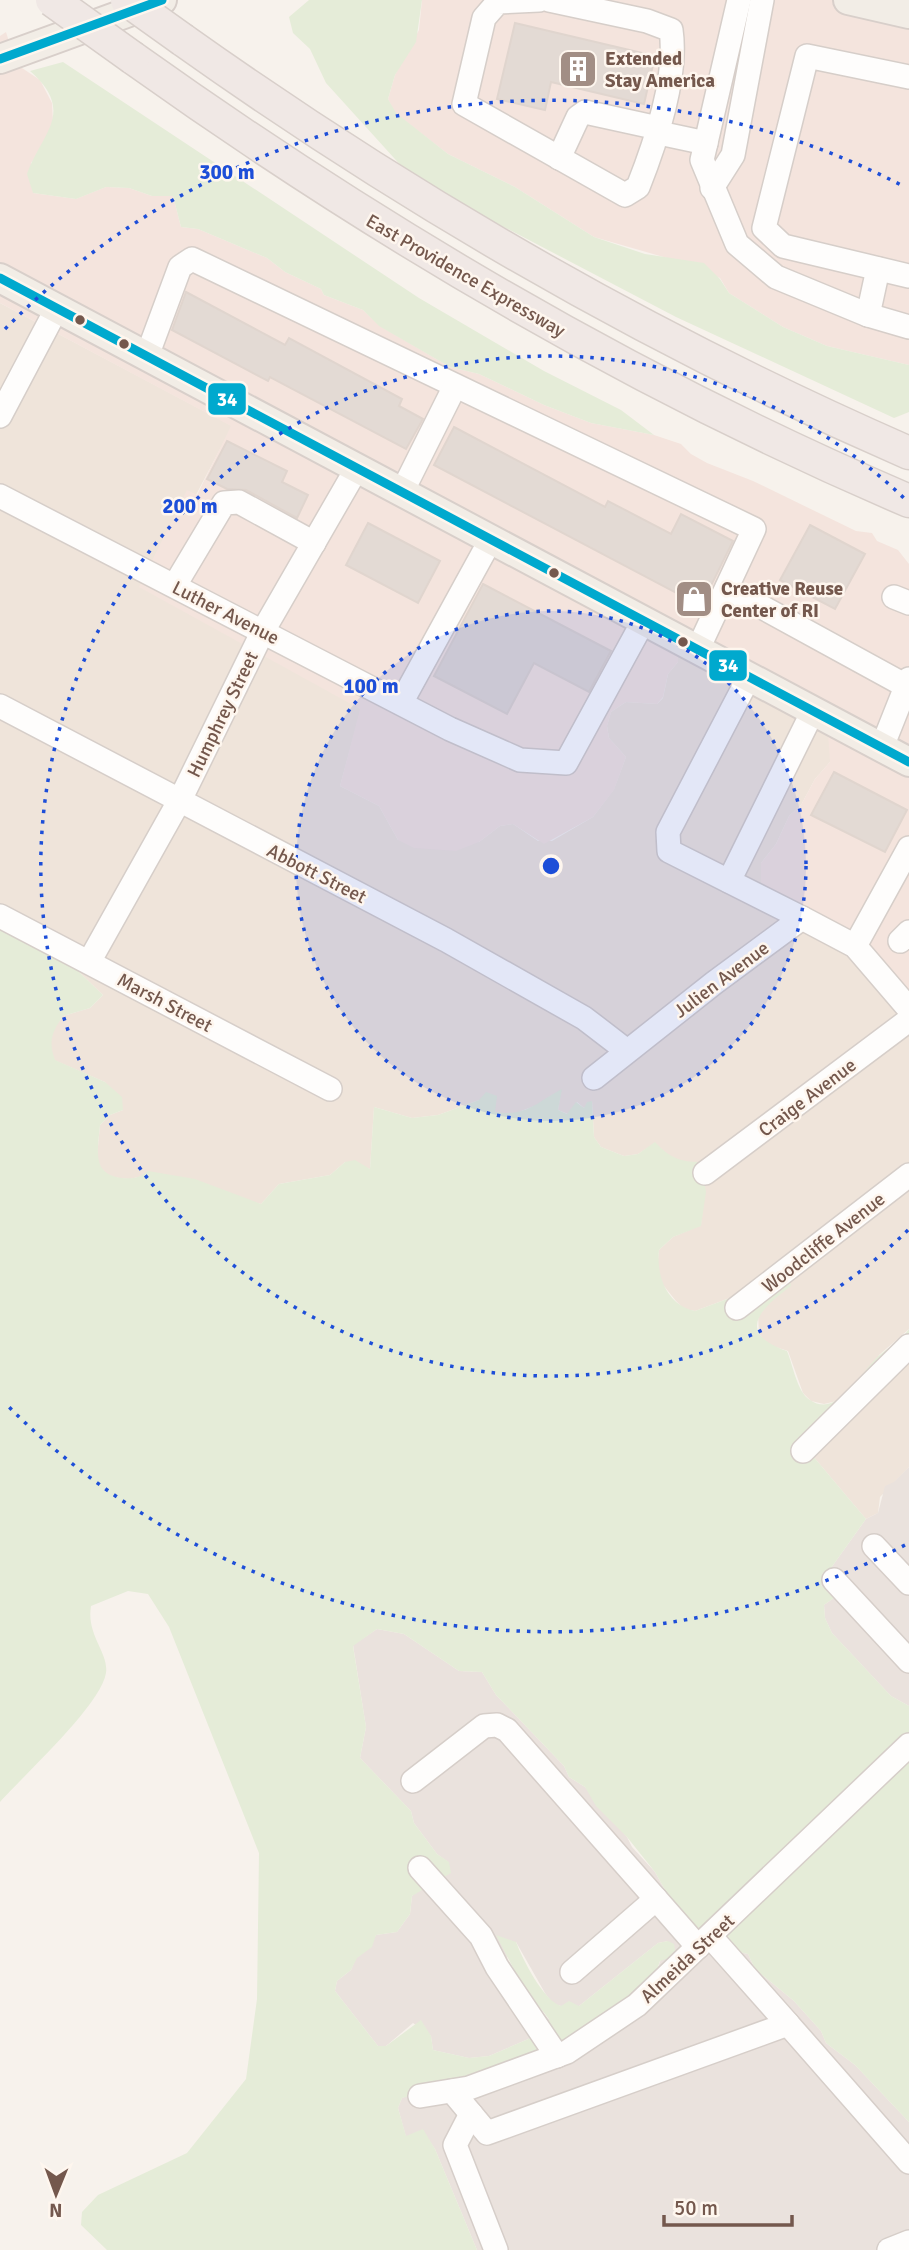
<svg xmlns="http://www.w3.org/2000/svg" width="909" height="2250" font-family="Signika,sans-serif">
	<rect width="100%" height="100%" fill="#f7f2ec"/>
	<g fill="#efe4da">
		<path d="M0 303 232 426 196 495 188 491 271 658 361 709 340 786 379 806 398 840 479 842 500 826 513 824 538 841H552L593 817 614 789 626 757 609 738 607 726 611 712 626 702 657 704 663 698 668 674 678 662V636L865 739 831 744 830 762 815 779 801 805 789 816 776 844 761 863 780 901 793 898 790 913 797 924 831 934 909 1004V1329L879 1355 874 1364 837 1401 824 1404 811 1401 803 1393 788 1351 766 1344 759 1333 758 1315 764 1306 790 1286 735 1296 695 1311 684 1309 676 1301 660 1281 657 1269 659 1250 673 1237 701 1225 704 1184 682 1162 667 1156 655 1143 638 1154 624 1156 601 1147 594 1137 592 1101 584 1108 577 1102 568 1114 558 1110 561 1090 547 1101 511 1115 495 1112V1108L479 1100 438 1115 412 1118 374 1107 370 1169 345 1162 330 1175 279 1184 261 1204 143 1176 130 1179 108 1177 100 1169 97 1157 100 1125 110 1115 123 1110 105 1082 54 1060 50 1045 52 1031 63 1016 90 1008 103 995 77 970 0 918Z"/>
		<path d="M909 1348V1467L880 1497 878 1513 866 1519 807 1449Z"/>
	</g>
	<g fill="#f4e4dd">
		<path d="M422 0H909V365L827 346 783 327 729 293 720 278 674 260 594 237 515 187 448 154 395 113 388 99 395 75 419 30Z"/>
		<path d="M6 32 16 64 40 80 52 103 53 122 45 144 31 163 33 193 76 199 106 187 129 188 152 196H173L181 227 198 229 267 258 285 272 321 289 324 295 363 310 380 326 450 367 479 374 544 405 591 423 654 435 681 444 691 454 707 463 753 481 856 531 872 533 877 541 898 550 909 564V1004L876 969 790 913 793 898 780 901 761 886V863L776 844 789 816 801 805 815 779 830 762 828 733 678 637V662L668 674 663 697 657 704 626 702 611 712 607 726 609 738 626 757 614 790 593 817 544 844 513 824 500 826 479 842 456 851 414 848 398 840 379 806 340 786 360 709 139 587 187 490 197 495 231 426 0 303V36Z"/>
	</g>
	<g fill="#eae2dd">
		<path d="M909 1467V1706L891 1696 832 1633 825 1618 824 1605 834 1598 821 1585 823 1573 831 1568 866 1519 878 1513 885 1486 894 1482Z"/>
		<path d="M377 1629 404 1634 459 1671 482 1672 496 1695 564 1766 569 1777 585 1787 627 1837 632 1847 655 1872 670 1899 685 1914V1924L732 1956 739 1952 748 1954 755 1969 794 2001 821 2031 826 2043 855 2065 909 2122V2250H477L435 2149 426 2136 406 2137 398 2108 402 2098 624 2001 655 1975 668 1941 658 1943 579 2006H561L553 2004 545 1993 516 1942 507 1958 537 2007 549 2019V2030L489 2056 469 2058 433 2050 431 2036 413 2023 386 2046H378L335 1991 337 1981 351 1970 356 1958 368 1949 376 1935 397 1932 410 1914 412 1896 448 1862 437 1854 414 1823 411 1811 360 1758 366 1727 353 1645Z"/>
	</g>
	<g fill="#e5ecd8">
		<path d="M309 0H422L416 42 395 75 388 99 396 113 448 154 515 187 594 237 645 254 704 263 720 279 729 293 783 327 827 346 909 365V412L894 418 676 317 460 204 404 169 326 83 310 49 293 33 289 17Z"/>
		<path d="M63 62 419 298 544 371 621 410 654 435 591 423 544 405 479 374 450 367 379 326 363 310 324 295 321 289 285 272 267 258 198 229 181 227 173 196H152L129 188 106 187 76 199 33 193 27 174C41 134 77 112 30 71Z"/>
		<path d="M0 918 84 963 77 970 103 995 90 1008 63 1016C52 1032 48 1041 55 1060L105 1082 122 1097 123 1110 110 1115 100 1125C98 1149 91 1175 122 1178 132 1179 140 1178 148 1171L195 1179 261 1204 279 1184 330 1175 345 1162 355 1160 370 1169 374 1107 412 1118 438 1115 479 1100 486 1092 497 1096 495 1112C526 1117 537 1102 562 1089L558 1110 567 1114 576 1102 584 1108 587 1102 592 1101 594 1137 601 1147 624 1156 638 1154 655 1142C670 1158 680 1162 701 1162L706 1192 701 1226 673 1237 659 1250C656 1276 667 1305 695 1311L789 1276 791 1286C760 1309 735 1333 787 1351 793 1365 797 1392 810 1400 839 1420 863 1367 881 1354 891 1346 901 1340 909 1329V1348L807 1449 866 1519 831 1568 823 1573 821 1585 834 1598 824 1605 825 1618 832 1633 891 1696 909 1706V2122L855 2065 826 2043 821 2031 794 2001 755 1969 748 1954 739 1952 732 1957 685 1924V1914L670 1899 655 1872 627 1837 596 1806 585 1787 569 1777 564 1766 496 1695 482 1672 459 1671 404 1634 377 1629 353 1646 366 1727 360 1758 411 1811 414 1823 437 1854 449 1862 451 1873 412 1896 410 1914 397 1932 376 1935 372 1947 357 1958 351 1970 337 1981 335 1991 378 2046H386L421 2020 431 2036 433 2050 469 2058 489 2056 549 2030V2019L522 1985 496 1935 516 1942C523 1960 543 2000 561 2006L569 2001 579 2006 658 1943 668 1941 674 1944 676 1956 660 1961 655 1975 624 2001 534 2066 402 2098 398 2108 406 2136 423 2129 435 2149 477 2250H107L81 2225 82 2212 98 2195 187 2153 246 2079 257 1999 259 1853 169 1627 148 1594 128 1591 91 1606C86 1635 109 1653 106 1673 101 1705 24 1775 0 1802Z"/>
	</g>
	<g fill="#e3dad4" stroke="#e0d5ce" stroke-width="2">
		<path d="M515 23 655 56 644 104 551 82 545 110 497 99Z"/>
		<path d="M186 292 285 345 289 338 402 399 399 406 423 419 406 449 270 377 268 381 172 330Z"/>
		<path d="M454 427 605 507 608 501 671 534 681 514 733 541 701 606 434 465Z"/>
		<path d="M227 441 287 471 282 482 308 495 297 518 246 490 227 489 207 479Z"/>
		<path d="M368 523 440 561 418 603 346 565Z"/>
		<path d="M810 525 865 554 835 609 780 580Z"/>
		<path d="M483 584 611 651 589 692 534 663 507 714 434 676Z"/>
		<path d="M834 772 907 810 885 852 811 815Z"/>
	</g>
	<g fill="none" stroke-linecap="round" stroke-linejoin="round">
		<defs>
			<g id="minor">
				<path d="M539 0 498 2 484 18 464 104 625 195 638 187C655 144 678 77 671 30L647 21 549 0"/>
				<path d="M739 0 702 160 737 244 776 277 868 315 909 327"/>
				<path d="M909 77 807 56 764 228 783 246 909 276"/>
				<path d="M559 158 578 117 585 112 649 126 659 133 706 143"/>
				<path d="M712 188 733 155 762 0"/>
				<path d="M868 315 878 269"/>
				<path d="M147 356 180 267 192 259 754 529 698 649"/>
				<path d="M0 416 57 308"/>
				<path d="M402 492 455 386"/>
				<path d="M0 496 450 729 520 760 566 763 644 620"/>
				<path d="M175 585 224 503 239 502 314 543"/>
				<path d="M727 588 906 686"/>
				<path d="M894 597 909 603"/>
				<path d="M749 677 668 832 669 851 802 918"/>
				<path d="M401 703 491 539"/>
				<path d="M0 706 446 940 584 1018 627 1051"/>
				<path d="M882 747 909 679"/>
				<path d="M729 881 813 711"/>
				<path d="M0 916 330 1089"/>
				<path d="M900 941 909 932"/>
				<path d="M855 946 909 848"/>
				<path d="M89 962 182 796 263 631 357 468"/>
				<path d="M594 1078 714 983 802 918 855 946 909 1009"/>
				<path d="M705 1173 909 1020"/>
				<path d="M737 1308 909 1175"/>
				<path d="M803 1451 909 1346"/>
				<path d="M874 1546 909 1583"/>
				<path d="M834 1580 909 1661"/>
				<path d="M413 1781 484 1726 497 1725 507 1730 656 1899"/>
				<path d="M420 1868 481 1936 497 1967 557 2056"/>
				<path d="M572 1972 656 1899 698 1947"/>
				<path d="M788 2024 909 2162"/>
				<path d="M452 2091 487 2133 788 2024 710 1936"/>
				<path d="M420 2096 469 2088 567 2052 637 2005 909 1745"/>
				<path d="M471 2114 455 2145 496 2250"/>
				<path d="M889 2250 909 2242"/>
			</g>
			<g id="major">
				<path d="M848 0 909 14"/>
				<path d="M0 59 162 0"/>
				<path d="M0 278 909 762"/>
			</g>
			<g id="highway">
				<path d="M183 40C411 202 652 341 909 453"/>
				<path d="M133 58C377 232 633 383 909 501"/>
			</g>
		</defs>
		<use href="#minor" stroke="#d6cec9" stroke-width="26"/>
		<use href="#major" stroke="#d8cfca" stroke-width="32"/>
		<use href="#highway" stroke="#d8cfca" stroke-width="35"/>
		<use href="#minor" stroke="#fefdfc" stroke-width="23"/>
		<use href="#major" stroke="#f2ede6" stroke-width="28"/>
		<use href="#highway" stroke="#f0e8e5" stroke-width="32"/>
		<defs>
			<g id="highway-bridge">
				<path d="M52 0 133 58"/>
				<path d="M127 0 183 40"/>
			</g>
		</defs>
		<use href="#highway-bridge" stroke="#d8cfca" stroke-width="35" stroke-linecap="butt"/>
		<use href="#highway-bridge" stroke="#f0e8e5" stroke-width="32"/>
		<defs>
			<g id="bus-1">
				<path d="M0 59 162 0"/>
				<path d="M0 278 909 762"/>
			</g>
		</defs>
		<use href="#bus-1" stroke="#fef6ee" stroke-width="14"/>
		<use href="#bus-1" stroke="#00a9ce" stroke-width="9"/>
	</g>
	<circle cx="551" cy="866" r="255" fill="#1d4ed8" fill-opacity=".12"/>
	<g fill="none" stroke="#1d4ed8" stroke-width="3.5" stroke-dasharray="3.5 7">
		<circle cx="551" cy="866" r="255"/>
		<path d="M908 1230A510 510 0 1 1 908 502"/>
		<path d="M905 1545A766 766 0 0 1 5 1403M5 329A766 766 0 0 1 905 187"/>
	</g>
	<defs>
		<symbol id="building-square" viewBox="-11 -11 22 22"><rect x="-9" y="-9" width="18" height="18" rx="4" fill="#a28e85" stroke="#fef6ee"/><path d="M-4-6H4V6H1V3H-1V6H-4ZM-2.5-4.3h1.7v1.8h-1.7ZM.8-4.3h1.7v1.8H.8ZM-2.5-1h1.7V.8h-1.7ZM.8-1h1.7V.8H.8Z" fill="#fff"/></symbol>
		<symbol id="shop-square" viewBox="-11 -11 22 22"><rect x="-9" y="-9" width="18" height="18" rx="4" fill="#a28e85" stroke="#fef6ee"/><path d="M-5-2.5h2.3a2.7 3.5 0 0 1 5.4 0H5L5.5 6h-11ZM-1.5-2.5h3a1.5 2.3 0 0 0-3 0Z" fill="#fff"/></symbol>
	</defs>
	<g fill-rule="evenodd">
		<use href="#building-square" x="556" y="47" width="44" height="44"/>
		<use href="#shop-square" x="672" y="577" width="44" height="44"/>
	</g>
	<g fill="#74584d" stroke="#fef6ee" stroke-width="2.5">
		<circle cx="80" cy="320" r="6"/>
		<circle cx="124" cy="344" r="6"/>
		<circle cx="554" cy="573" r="6"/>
		<circle cx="683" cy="642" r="6"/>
	</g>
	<g text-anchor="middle" stroke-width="5" stroke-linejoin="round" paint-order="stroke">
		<g font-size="19" font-weight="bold" fill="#74584d" stroke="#fef6ee" text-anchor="start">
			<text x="605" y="65">Extended<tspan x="605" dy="22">Stay America</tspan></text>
			<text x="721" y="595">Creative Reuse<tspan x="721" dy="22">Center of RI</tspan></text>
		</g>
		<g font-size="19" fill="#74584d" stroke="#fef6ee">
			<text transform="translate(466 275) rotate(30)" y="7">East Providence Expressway</text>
			<text transform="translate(226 612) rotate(27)" y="7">Luther Avenue</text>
			<text transform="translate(222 714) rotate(-64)" y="7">Humphrey Street</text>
			<text transform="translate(317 873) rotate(27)" y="7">Abbott Street</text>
			<text transform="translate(721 979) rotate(-37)" y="7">Julien Avenue</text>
			<text transform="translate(165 1002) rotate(28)" y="7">Marsh Street</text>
			<text transform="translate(807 1097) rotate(-37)" y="7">Craige Avenue</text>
			<text transform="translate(823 1242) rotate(-38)" y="7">Woodcliffe Avenue</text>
			<text transform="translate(687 1958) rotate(-43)" y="7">Almeida Street</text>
		</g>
	</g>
	<circle cx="551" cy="866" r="10" fill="#1d4ed8" stroke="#fef6ee" stroke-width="3.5"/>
	<g font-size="21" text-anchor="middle" font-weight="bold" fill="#1d4ed8" stroke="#fef6ee" stroke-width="5" stroke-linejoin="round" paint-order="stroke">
		<text x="227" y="179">300 m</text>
		<text x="190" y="513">200 m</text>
		<text x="371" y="693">100 m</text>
	</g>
	<g stroke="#fef6ee" stroke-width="2.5">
		<rect x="207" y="382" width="40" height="34" rx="7" fill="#00a9ce"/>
		<rect x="708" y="649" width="40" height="33" rx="7" fill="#00a9ce"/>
	</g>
	<g font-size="19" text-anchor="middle" font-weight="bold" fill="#fff">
		<text x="227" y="406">34</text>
		<text x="728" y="672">34</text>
	</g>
	<g transform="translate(56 2194) rotate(181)" stroke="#fef6ee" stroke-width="5" paint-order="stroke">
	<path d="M0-5L12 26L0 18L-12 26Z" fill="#74584d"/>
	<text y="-10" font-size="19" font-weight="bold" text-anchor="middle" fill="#74584d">N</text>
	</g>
	<path d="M664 2215v10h128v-10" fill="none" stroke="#74584d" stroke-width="3.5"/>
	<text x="674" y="2215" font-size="21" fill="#74584d" stroke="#fef6ee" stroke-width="5" paint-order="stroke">50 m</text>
</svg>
